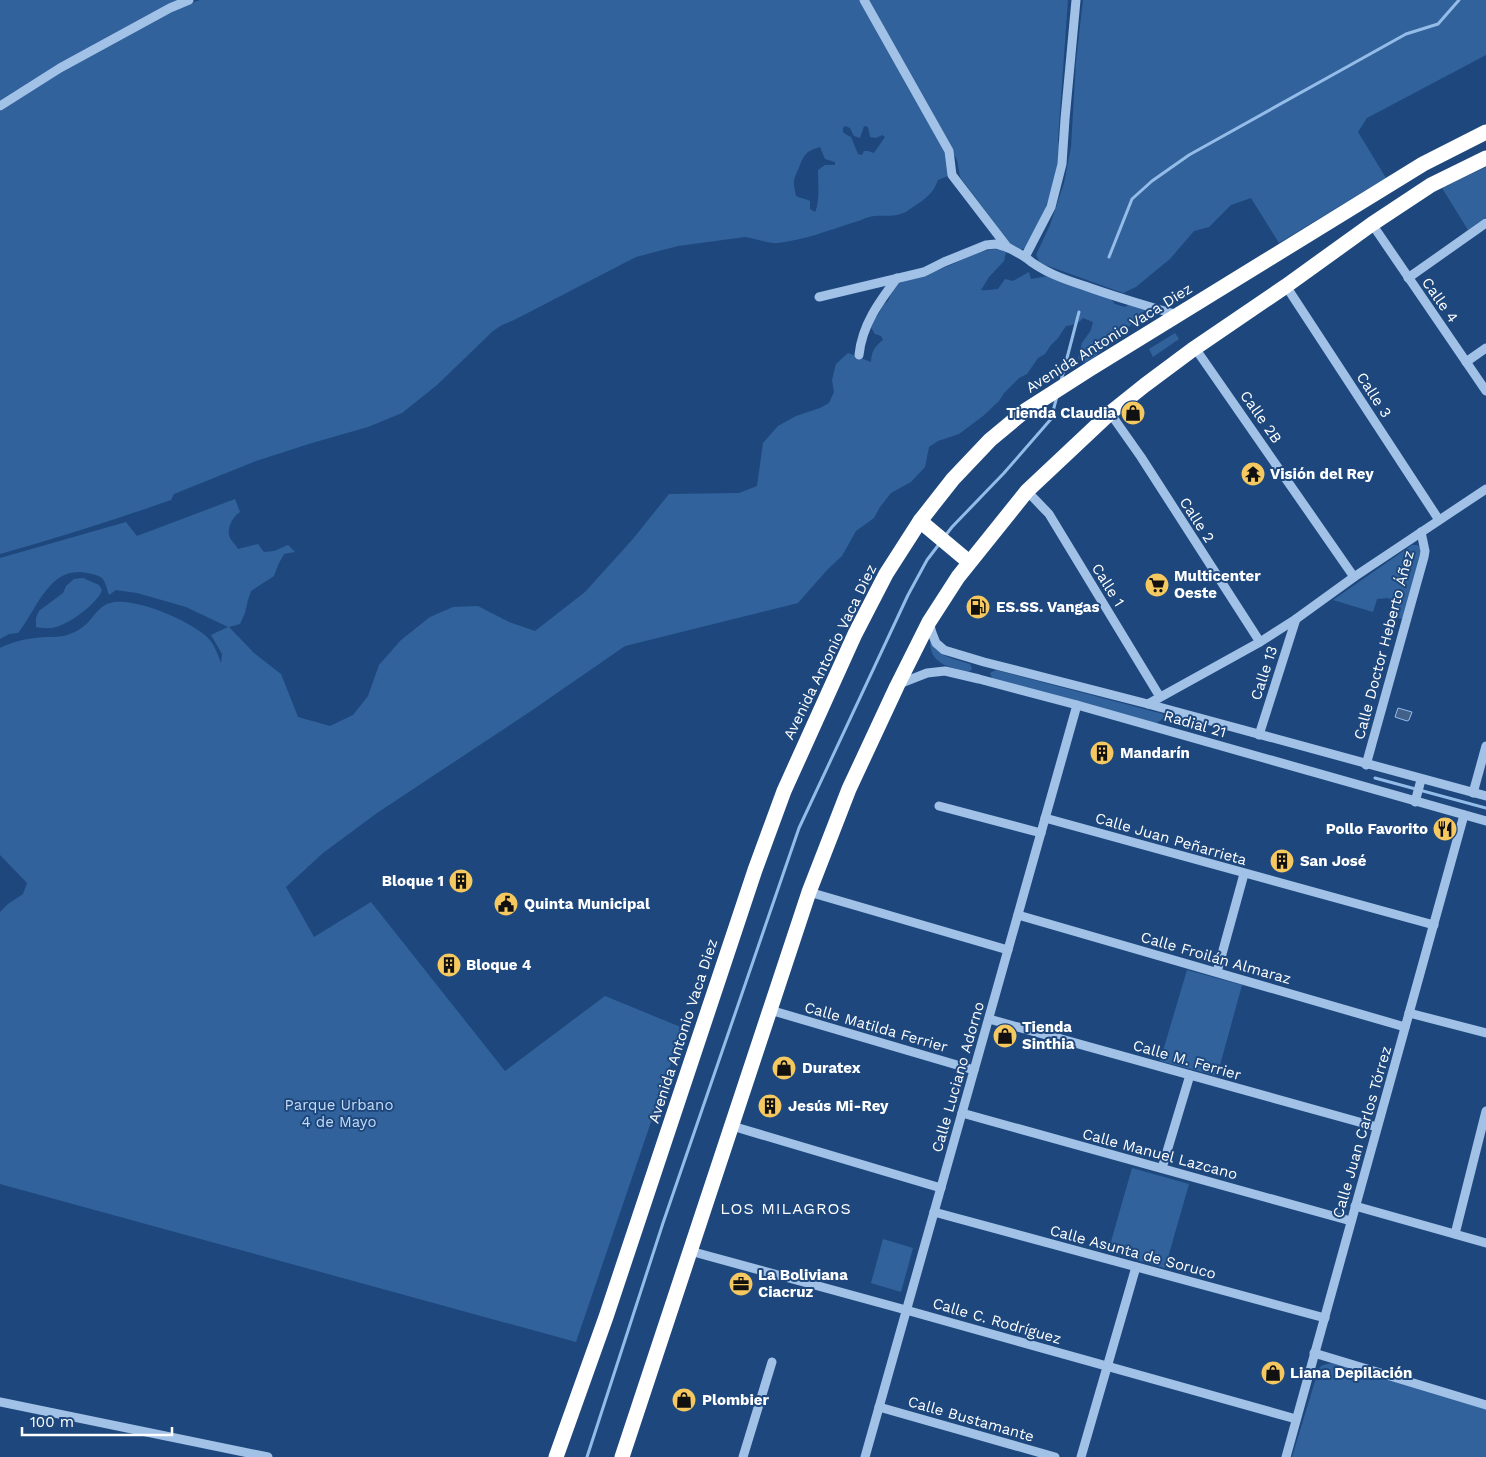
<svg xmlns="http://www.w3.org/2000/svg" width="1486" height="1457" font-family="'Work Sans',sans-serif">
	<rect width="100%" height="100%" fill="#1e487d"/>
	<g fill="#31629b" fill-rule="evenodd">
		<path d="M0 0H182L0 102Z"/>
		<path d="M200 0H861L947 151 948 176 938 180C934 193 924 200 913 207 909 209 907 212 903 213 892 218 881 214 869 217 865 218 860 221 855 222 830 230 804 240 778 243 771 244 754 238 745 237L678 246 636 257 514 320 502 325 493 331 437 385 402 413 368 427 312 443 256 461 174 494 171 500C114 520 58 538 0 554V111L40 83 125 36 181 7ZM845 126 850 128 854 136 860 138 864 126 868 127 870 137 876 138 882 135 885 137 874 153 868 151H864L862 155 858 154 851 137 845 134 843 132V128ZM820 147 825 159 835 162V165H825L818 170C818 182 820 202 815 212L810 209V201C805 198 802 199 796 196 792 178 794 180 800 165 805 153 807 151 820 147Z"/>
		<path d="M868 0H1068L1058 140 1060 154 1052 190 1045 209 1029 244 1023 249 1017 250 1011 245 960 177 957 160Z"/>
		<path d="M1083 0H1486V55L1367 118 1358 132 1386 178 1279 243 1251 198 1231 205 1209 227 1194 231 1170 259 1154 272 1136 287 1123 293 1040 263 1036 255 1050 225 1064 183 1071 147 1076 61Z"/>
		<path d="M1486 167V217L1468 230 1442 188Z"/>
		<path d="M994 249 1003 250 1006 252 1004 261 989 277 981 290C987 291 992 289 998 289L1005 279 1013 281 1029 272 1031 279 1048 276 1110 298 1115 304 1125 307 1128 305 1147 309C1134 318 1129 333 1112 335 1103 346 1098 359 1084 363L1078 358 1082 343 1091 330 1093 322 1083 318C1078 324 1073 325 1066 326L1058 338 1051 345 1045 354 1038 358 1027 374 1019 378 1004 393 999 401 983 416 959 434 938 441 929 447 925 467 911 482 891 493 880 507 874 518 856 531 842 556 827 570 798 603 625 646 531 711 377 813 323 853 286 887 314 937 371 902 505 1071 605 996 683 1028 576 1342 0 1184V912L8 904 23 894 27 883 0 855V648C14 641 29 638 45 637 51 637 58 637 64 636 71 634 78 631 84 626 93 619 98 606 110 603 134 596 193 622 209 639 215 646 218 655 221 663L222 654 211 635 228 627 186 607 137 593 116 590 109 595C104 579 105 576 87 573 49 565 37 610 18 633L9 634 0 639V558L126 522 137 536 235 499 240 512C232 517 226 529 230 538 232 542 236 545 238 549L258 544 264 552 274 551 288 545 295 552 284 554 278 565 274 576 251 591 248 600 245 613 240 624 229 627 254 653 281 674 298 717 330 726 353 715 368 696 379 665 401 640 430 617 453 607 478 606 509 622 535 631 585 592 632 540 669 494 739 493 757 486 763 443 778 426 796 416 820 408 829 403 834 392 832 380 836 364 848 353 871 362C871 352 875 346 883 340L881 336 875 334 870 326 873 318 878 315 883 305 888 301 892 291 898 284 905 279 918 278 926 276 932 272 953 264 975 253Z"/>
		<path d="M1175 333 1179 339 1153 357 1149 349Z"/>
		<path d="M1412 545H1417L1422 549 1403 619 1392 617 1395 603 1388 598 1377 599 1373 612 1333 600Z"/>
		<path d="M83 578 99 585 102 590C98 603 69 624 56 627 49 629 42 628 36 627V618L39 611 63 593 66 586 74 579Z"/>
		<path d="M930 640C940 658 952 658 970 664L972 668 971 670 968 672C949 667 929 664 930 640Z"/>
		<path d="M996 670 1163 714 1164 717 1160 721 1156 723 992 678 990 673Z"/>
		<path d="M1187 970 1242 985 1217 1076 1160 1061Z"/>
		<path d="M1132 1168 1189 1184 1165 1268 1108 1252Z"/>
		<path d="M883 1239 913 1248 901 1292 871 1283Z"/>
		<path d="M1332 1363 1486 1407V1457H1292L1319 1368 1323 1365Z"/>
	</g>
	<path fill="#426188" stroke="#94bce9" d="M1398 708 1412 712 1409 720 1407 721 1395 717Z"/>
	<g fill="none" stroke-linecap="round" stroke-linejoin="round">
		<g stroke="#94bce9" stroke-width="3">
			<path d="M1109 257 1132 199 1152 181 1189 155 1406 34 1438 24 1459 0"/>
			<path d="M1061 381 1079 312"/>
			<path d="M945 536 952 527 1004 473 1051 419 1057 396"/>
			<path d="M1375 778 1486 808"/>
			<path d="M587 1457 663 1223 799 828 908 595 927 560 940 543"/>
		</g>
		<g stroke="#a1c1e7" stroke-width="9">
			<path d="M864 0 949 151 952 175 1008 248"/>
			<path d="M0 106 60 68 170 8 189 0"/>
			<path d="M1372 224 1486 391"/>
			<path d="M1025 257C1043 272 1063 279 1085 286 1115 297 1147 306 1178 315"/>
			<path d="M1408 278 1486 223"/>
			<path d="M1286 286 1439 520"/>
			<path d="M819 297 924 272 944 262 986 245 996 244 1009 248 1025 257 1051 207 1062 164 1065 119 1076 0"/>
			<path d="M1195 348 1354 577"/>
			<path d="M859 355C862 325 879 302 897 278"/>
			<path d="M1466 362 1486 348"/>
			<path d="M1110 413 1141 457 1260 642"/>
			<path d="M1027 491 1049 514 1160 697"/>
			<path d="M929 622 932 633 936 643 944 650 984 662 1148 704 1486 796"/>
			<path d="M899 684 927 673 945 671 979 679 1077 705 1486 821"/>
			<path d="M1148 704 1260 642 1296 619 1354 577 1486 489"/>
			<path d="M1259 735 1296 619"/>
			<path d="M1366 765 1424 557 1425 551 1421 532"/>
			<path d="M1473 793 1486 746"/>
			<path d="M1415 802 1421 780"/>
			<path d="M939 806 1041 833"/>
			<path d="M1045 818 1434 925"/>
			<path d="M809 892 1008 950"/>
			<path d="M1018 915 1405 1027"/>
			<path d="M1217 972 1244 874"/>
			<path d="M770 1010 974 1070"/>
			<path d="M1409 1013 1486 1033"/>
			<path d="M989 1019 1377 1127"/>
			<path d="M962 1113 1351 1221"/>
			<path d="M732 1126 941 1188"/>
			<path d="M1162 1168 1190 1075"/>
			<path d="M1355 1206 1486 1243"/>
			<path d="M934 1212 1325 1318"/>
			<path d="M1455 1234 1486 1111"/>
			<path d="M690 1251 906 1310 1296 1419"/>
			<path d="M1314 1353 1486 1405"/>
			<path d="M0 1402 268 1457"/>
			<path d="M879 1407 1055 1457"/>
			<path d="M743 1457 772 1362"/>
			<path d="M865 1457 1077 705"/>
			<path d="M1081 1457 1136 1267"/>
			<path d="M1286 1457 1464 815"/>
		</g>
		<g stroke="#fff" stroke-width="15">
			<path d="M920 521 969 562"/>
			<path d="M556 1457 606 1317 755 870 784 791 855 634 886 574 920 521 953 479 990 440 1026 410 1090 369 1423 164 1486 132"/>
			<path d="M622 1457 809 892 849 789 897 686 929 622 958 577 1027 491 1110 413 1145 385 1192 350 1286 286 1372 224 1431 185 1486 158"/>
		</g>
	</g>
	<defs>
		<symbol id="shop-disc" viewBox="-11 -11 22 22"><circle r="9.5" fill="#f6c960" stroke="#1e487d"/><path d="M-5-2.5h2.3a2.7 3.5 0 0 1 5.4 0H5L5.5 6h-11ZM-1.5-2.5h3a1.5 2.3 0 0 0-3 0Z" fill="#111"/></symbol>
		<symbol id="temple-disc" viewBox="-11 -11 22 22"><circle r="9.5" fill="#f6c960" stroke="#1e487d"/><path d="M0-6L5-2H3V0L6.5 2.5H4V6H1.5V3h-3V6H-4V2.5H-6.5L-3 0V-2H-5Z" fill="#111"/></symbol>
		<symbol id="supermarket-disc" viewBox="-11 -11 22 22"><circle r="9.5" fill="#f6c960" stroke="#1e487d"/><path d="M-6-5.5h2.5l.6 2H6L4.5 2H-2.5L-4.4-4H-6ZM-1.5 3.2a1.3 1.3 0 1 0 .1 0ZM3 3.2a1.3 1.3 0 1 0 .1 0Z" fill="#111"/></symbol>
		<symbol id="fuel-disc" viewBox="-11 -11 22 22"><circle r="9.5" fill="#f6c960" stroke="#1e487d"/><path d="M-5.5-6h7V0h2V4h1.3V-2.5L3-4.5l.8-.8L6-3V5H2.5V1h-1V6h-7ZM-4.2-4.7v3.2H.2V-4.7Z" fill="#111"/></symbol>
		<symbol id="building-disc" viewBox="-11 -11 22 22"><circle r="9.5" fill="#f6c960" stroke="#1e487d"/><path d="M-4-6H4V6H1V3H-1V6H-4ZM-2.5-4.3h1.7v1.8h-1.7ZM.8-4.3h1.7v1.8H.8ZM-2.5-1h1.7V.8h-1.7ZM.8-1h1.7V.8H.8Z" fill="#111"/></symbol>
		<symbol id="restaurant-disc" viewBox="-11 -11 22 22"><circle r="9.5" fill="#f6c960" stroke="#1e487d"/><path d="M-5-6h1v4h1v-4h1v4h1v-4h1v5L-1.5 .5V6h-2V.5L-5-1ZM5-6V6H3V1.5H1.5Q1.5-4 5-6Z" fill="#111"/></symbol>
		<symbol id="civic-disc" viewBox="-11 -11 22 22"><circle r="9.5" fill="#f6c960" stroke="#1e487d"/><path d="M-.6-6.5H3V-4.5H.6V-3L4-1V1h2V6H-6V1h2V-1L-.6-3ZM-1.2 2.5V6h2.4V2.5Z" fill="#111"/></symbol>
		<symbol id="office-disc" viewBox="-11 -11 22 22"><circle r="9.5" fill="#f6c960" stroke="#1e487d"/><path d="M-6-3h4V-5.5h4V-3h4V5H-6ZM-1-4.5V-3h2v-1.5ZM-6 0V1H6V0Z" fill="#111"/></symbol>
	</defs>
	<g fill-rule="evenodd">
		<use href="#shop-disc" x="1119" y="399" width="28" height="28"/>
		<use href="#temple-disc" x="1239" y="460" width="28" height="28"/>
		<use href="#supermarket-disc" x="1143" y="571" width="28" height="28"/>
		<use href="#fuel-disc" x="964" y="593" width="28" height="28"/>
		<use href="#building-disc" x="1088" y="739" width="28" height="28"/>
		<use href="#restaurant-disc" x="1431" y="815" width="28" height="28"/>
		<use href="#building-disc" x="1268" y="847" width="28" height="28"/>
		<use href="#building-disc" x="447" y="867" width="28" height="28"/>
		<use href="#civic-disc" x="492" y="890" width="28" height="28"/>
		<use href="#building-disc" x="435" y="951" width="28" height="28"/>
		<use href="#shop-disc" x="991" y="1022" width="28" height="28"/>
		<use href="#shop-disc" x="770" y="1054" width="28" height="28"/>
		<use href="#building-disc" x="756" y="1092" width="28" height="28"/>
		<use href="#office-disc" x="727" y="1270" width="28" height="28"/>
		<use href="#shop-disc" x="1259" y="1359" width="28" height="28"/>
		<use href="#shop-disc" x="670" y="1386" width="28" height="28"/>
	</g>
	<g text-anchor="middle" stroke-width="4" stroke-linejoin="round" paint-order="stroke">
		<g font-size="15" fill="#fff" stroke="#1e487d">
			<text transform="translate(1440 300) rotate(55)" y="5">Calle 4</text>
			<text transform="translate(1109 338) rotate(-32)" y="5">Avenida Antonio Vaca Diez</text>
			<text transform="translate(1374 395) rotate(57)" y="5">Calle 3</text>
			<text transform="translate(1261 417) rotate(55)" y="5">Calle 2B</text>
			<text transform="translate(1197 520) rotate(57)" y="5">Calle 2</text>
			<text transform="translate(1108 585) rotate(58)" y="5">Calle 1</text>
			<text transform="translate(1384 645) rotate(-75)" y="5">Calle Doctor Heberto Áñez</text>
			<text transform="translate(830 652) rotate(-64)" y="5">Avenida Antonio Vaca Diez</text>
			<text transform="translate(1264 673) rotate(-72)" y="5">Calle 13</text>
			<text transform="translate(1195 724) rotate(16)" y="5">Radial 21</text>
			<text transform="translate(1171 839) rotate(16)" y="5">Calle Juan Peñarrieta</text>
			<text transform="translate(1216 958) rotate(16)" y="5">Calle Froilán Almaraz</text>
			<text transform="translate(876 1027) rotate(16)" y="5">Calle Matilda Ferrier</text>
			<text transform="translate(683 1031) rotate(-72)" y="5">Avenida Antonio Vaca Diez</text>
			<text transform="translate(1187 1060) rotate(16)" y="5">Calle M. Ferrier</text>
			<text transform="translate(958 1077) rotate(-74)" y="5">Calle Luciano Adorno</text>
			<text transform="translate(1362 1132) rotate(-74)" y="5">Calle Juan Carlos Tórrez</text>
			<text transform="translate(1160 1154) rotate(15)" y="5">Calle Manuel Lazcano</text>
			<text transform="translate(1133 1252) rotate(15)" y="5">Calle Asunta de Soruco</text>
			<text transform="translate(997 1321) rotate(16)" y="5">Calle C. Rodríguez</text>
			<text transform="translate(971 1419) rotate(16)" y="5">Calle Bustamante</text>
		</g>
		<g font-size="15" font-weight="bold" fill="#fff" stroke="#1e487d" text-anchor="start">
			<text x="1116" y="418" text-anchor="end">Tienda Claudia</text>
			<text x="1270" y="479">Visión del Rey</text>
			<text x="1174" y="581">Multicenter<tspan x="1174" dy="17">Oeste</tspan></text>
			<text x="996" y="612">ES.SS. Vangas</text>
			<text x="1120" y="758">Mandarín</text>
			<text x="1428" y="834" text-anchor="end">Pollo Favorito</text>
			<text x="1300" y="866">San José</text>
			<text x="444" y="886" text-anchor="end">Bloque 1</text>
			<text x="524" y="909">Quinta Municipal</text>
			<text x="466" y="970">Bloque 4</text>
			<text x="1022" y="1032">Tienda<tspan x="1022" dy="17">Sinthia</tspan></text>
			<text x="802" y="1073">Duratex</text>
			<text x="788" y="1111">Jesús Mi-Rey</text>
			<text x="758" y="1280">La Boliviana<tspan x="758" dy="17">Ciacruz</tspan></text>
			<text x="1290" y="1378">Liana Depilación</text>
			<text x="702" y="1405">Plombier</text>
		</g>
		<g font-size="15" fill="#c4dbf6" stroke="#1e487d">
			<text x="339" y="1110">Parque Urbano<tspan x="339" dy="17">4 de Mayo</tspan></text>
		</g>
		<g font-size="16" letter-spacing="1" fill="#fff" stroke="#1e487d">
			<text x="786" y="1214">LOS MILAGROS</text>
		</g>
	</g>
	<path d="M22 1427v8h150v-8" fill="none" stroke="#ffffff" stroke-width="2.5"/>
	<text x="30" y="1427" font-size="15" fill="#ffffff" stroke="#1e487d" stroke-width="4" paint-order="stroke">100 m</text>
</svg>
